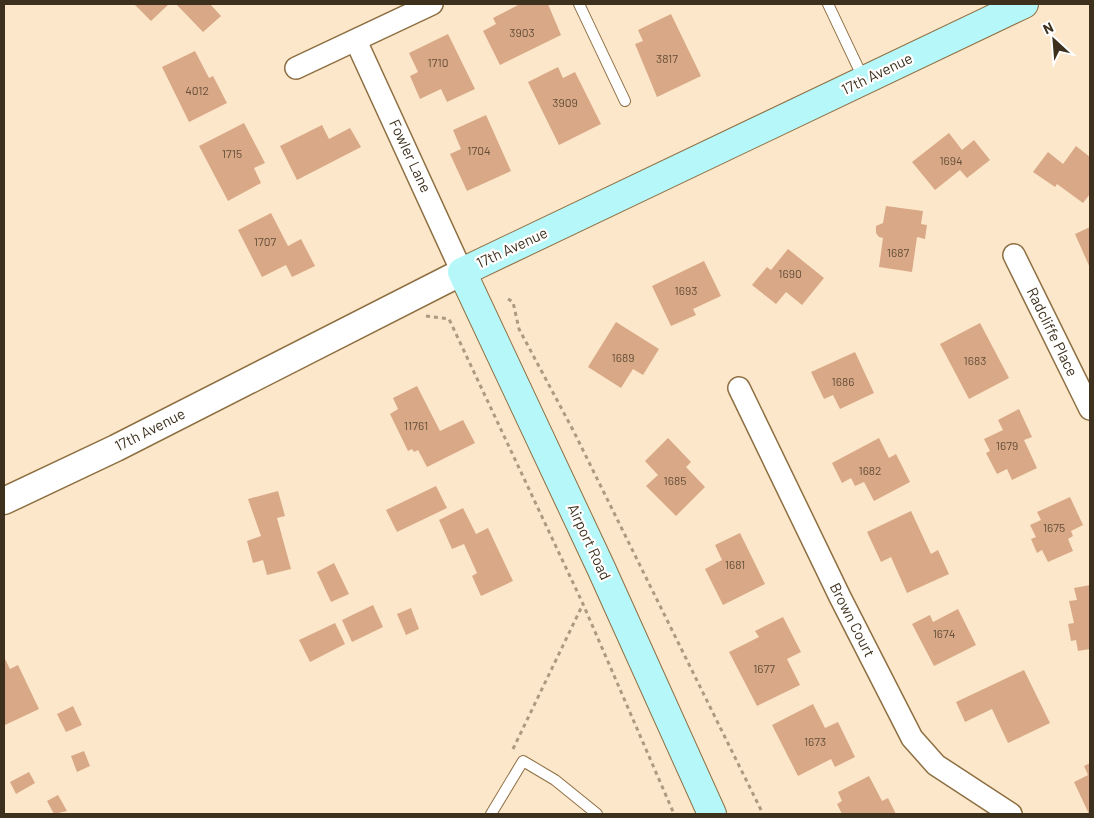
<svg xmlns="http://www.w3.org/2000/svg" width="1094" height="818" font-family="Barlow,sans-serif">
	<rect width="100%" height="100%" fill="#fce7ca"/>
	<g fill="#d9a987">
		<path d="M134 4H169L151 21Z"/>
		<path d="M176 4H210L221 16 203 32Z"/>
		<path d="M520 4H548L561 35 500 65 483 31 496 24 493 18Z"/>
		<path d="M671 14 701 76 657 97 635 44 643 41 638 30Z"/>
		<path d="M448 34 475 89 447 102 441 89 420 99 410 76 418 72 409 53Z"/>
		<path d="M195 51 209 78 213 76 227 103 189 122 162 67Z"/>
		<path d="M558 67 563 78 575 72 601 124 559 145 528 82Z"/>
		<path d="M486 115 511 171 467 191 450 154 461 149 453 130Z"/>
		<path d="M244 123 265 163 254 168 261 183 228 201 199 146Z"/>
		<path d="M322 125 329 139 350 128 361 147 297 180 280 146Z"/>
		<path d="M949 133 962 150 974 140 990 160 967 178 960 170 935 190 912 162Z"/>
		<path d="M1076 146 1090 157V194L1083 203 1057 184 1055 187 1033 172 1048 152 1063 164Z"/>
		<path d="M886 206 923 211 921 224 927 225 925 239 917 237 912 272 879 267 883 238 879 237 876 233V226L883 223Z"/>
		<path d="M271 213 288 246 301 239 315 266 292 277 286 265 262 277 238 230Z"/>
		<path d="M1090 227V268L1075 234Z"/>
		<path d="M788 249 824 278 802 305 786 292 776 304 752 285 767 267 771 270Z"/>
		<path d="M704 261 721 296 693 309 696 315 671 326 652 286Z"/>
		<path d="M616 322 659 349 643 375 633 369 621 388 588 367Z"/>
		<path d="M980 323 1009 378 969 399 940 344Z"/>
		<path d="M855 352 874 393 840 409 833 395 824 399 811 372Z"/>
		<path d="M417 386 440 431 463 420 475 443 427 467 418 450 414 452 412 449 408 451 390 414 398 409 393 398Z"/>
		<path d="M1019 409 1032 437 1024 440 1037 468 1012 480 1007 469 997 474 986 453 990 451 984 439 1003 430 998 420Z"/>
		<path d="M668 438 691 462 686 467 705 487 676 516 646 486 658 475 645 461Z"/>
		<path d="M879 438 889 458 896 454 910 482 874 501 864 482 855 486 851 478 842 483 832 463Z"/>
		<path d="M436 486 447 508 397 532 386 510Z"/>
		<path d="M278 491 285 516 277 518 291 569 267 575 263 560 253 563 247 541 261 536 248 499Z"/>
		<path d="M1070 497 1083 525 1071 531 1073 536 1068 539 1073 551 1048 562 1042 550 1037 553 1031 539 1036 537 1030 525 1041 520 1037 512Z"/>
		<path d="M463 508 476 534 488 528 513 581 481 596 472 576 477 573 464 544 452 549 439 520Z"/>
		<path d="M911 511 931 554 938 550 949 574 907 593 891 557 881 562 867 532Z"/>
		<path d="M740 533 765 584 723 605 705 569 722 560 715 545Z"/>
		<path d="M334 563 349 594 331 602 317 572Z"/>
		<path d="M1090 585V649L1078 651 1076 640 1071 641 1068 624 1074 623 1069 601 1077 600 1074 588Z"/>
		<path d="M373 605 383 627 352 642 342 620Z"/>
		<path d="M411 608 419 629 406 635 397 614Z"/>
		<path d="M958 609 976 645 934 666 912 624 930 615 933 622Z"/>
		<path d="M783 617 801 652 787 659 800 685 757 706 729 652 759 637 755 631Z"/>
		<path d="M335 623 345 644 310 662 299 640Z"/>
		<path d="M4 657 10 669 18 665 39 709 5 725Z"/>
		<path d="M1024 670 1050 723 1008 743 992 709 965 722 956 702Z"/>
		<path d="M813 704 825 728 838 722 855 757 835 767 831 759 798 776 772 725Z"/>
		<path d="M73 706 82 725 66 732 57 714Z"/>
		<path d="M84 751 90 766 77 772 71 756Z"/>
		<path d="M1090 763V814H1089L1074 782 1088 775 1084 766Z"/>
		<path d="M29 772 35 783 16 794 10 782Z"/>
		<path d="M869 776 882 801 888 798 896 814H842L837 804 842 801 838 792Z"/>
		<path d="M58 795 67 811 54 814 47 801Z"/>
	</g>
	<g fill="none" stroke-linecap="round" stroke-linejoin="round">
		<defs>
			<g id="service">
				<path d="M579 4 625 101"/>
				<path d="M828 4 864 80"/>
				<path d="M491 814 523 761 555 780 597 814"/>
			</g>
			<g id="minor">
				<path d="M356 41 462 272"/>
				<path d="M296 68 432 4"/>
				<path d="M1014 255 1090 409"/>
				<path d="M739 388 840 597 912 738 936 765 1011 814"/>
			</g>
			<path id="tertiary" d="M4 501 116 448 462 272"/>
			<path id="secondary" d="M712 814 601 568 462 272 1024 4"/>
		</defs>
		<use href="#service" stroke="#8e6f42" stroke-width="12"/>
		<use href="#minor" stroke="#8e6f42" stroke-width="24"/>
		<use href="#tertiary" stroke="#8e6f42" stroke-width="29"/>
		<use href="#secondary" stroke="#8e6f42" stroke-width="30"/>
		<g stroke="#ac9a81" stroke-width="3" stroke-dasharray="4 4" stroke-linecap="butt">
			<path d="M508 299 513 302 519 329 573 430 763 814"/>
			<path d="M426 316 449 319 583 604 674 814"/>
			<path d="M513 749 583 604"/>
		</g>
		<use href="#service" stroke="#fff" stroke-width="10"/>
		<use href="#minor" stroke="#fff" stroke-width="21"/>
		<use href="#tertiary" stroke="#fff" stroke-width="26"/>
		<use href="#secondary" stroke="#b6f8f9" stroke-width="28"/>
	</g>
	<g text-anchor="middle" stroke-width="4.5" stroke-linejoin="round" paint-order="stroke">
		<g font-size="12" fill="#644e38">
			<text x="522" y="37">3903</text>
			<text x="667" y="63">3817</text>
			<text x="438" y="67">1710</text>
			<text x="197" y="95">4012</text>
			<text x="565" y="107">3909</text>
			<text x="479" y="155">1704</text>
			<text x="232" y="158">1715</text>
			<text x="951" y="165">1694</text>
			<text x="265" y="246">1707</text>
			<text x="898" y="257">1687</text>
			<text x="790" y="278">1690</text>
			<text x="686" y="295">1693</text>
			<text x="623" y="362">1689</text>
			<text x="975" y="365">1683</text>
			<text x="843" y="386">1686</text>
			<text x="416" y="430">11761</text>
			<text x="1007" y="450">1679</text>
			<text x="870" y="475">1682</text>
			<text x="675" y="485">1685</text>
			<text x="1054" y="532">1675</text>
			<text x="735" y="569">1681</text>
			<text x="944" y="638">1674</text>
			<text x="764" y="673">1677</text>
			<text x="815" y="746">1673</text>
		</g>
		<g font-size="15" fill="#3d301d" stroke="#fff">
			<text transform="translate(877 74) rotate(-26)" y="5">17th Avenue</text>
			<text transform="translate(410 156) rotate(65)" y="5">Fowler Lane</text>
			<text transform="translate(512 248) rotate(-25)" y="5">17th Avenue</text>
			<text transform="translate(1052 332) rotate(64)" y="5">Radcliffe Place</text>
			<text transform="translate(150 430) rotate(-27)" y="5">17th Avenue</text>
			<text transform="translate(589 542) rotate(65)" y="5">Airport Road</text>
			<text transform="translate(852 620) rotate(63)" y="5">Brown Court</text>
		</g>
	</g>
	<rect width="1094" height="818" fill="none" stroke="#3d301d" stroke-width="10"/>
	<g transform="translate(1054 40) rotate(334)" stroke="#ffffff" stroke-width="4" paint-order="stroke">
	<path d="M0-4L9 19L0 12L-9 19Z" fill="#3d301d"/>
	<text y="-8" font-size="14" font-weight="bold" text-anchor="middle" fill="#3d301d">N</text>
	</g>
</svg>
